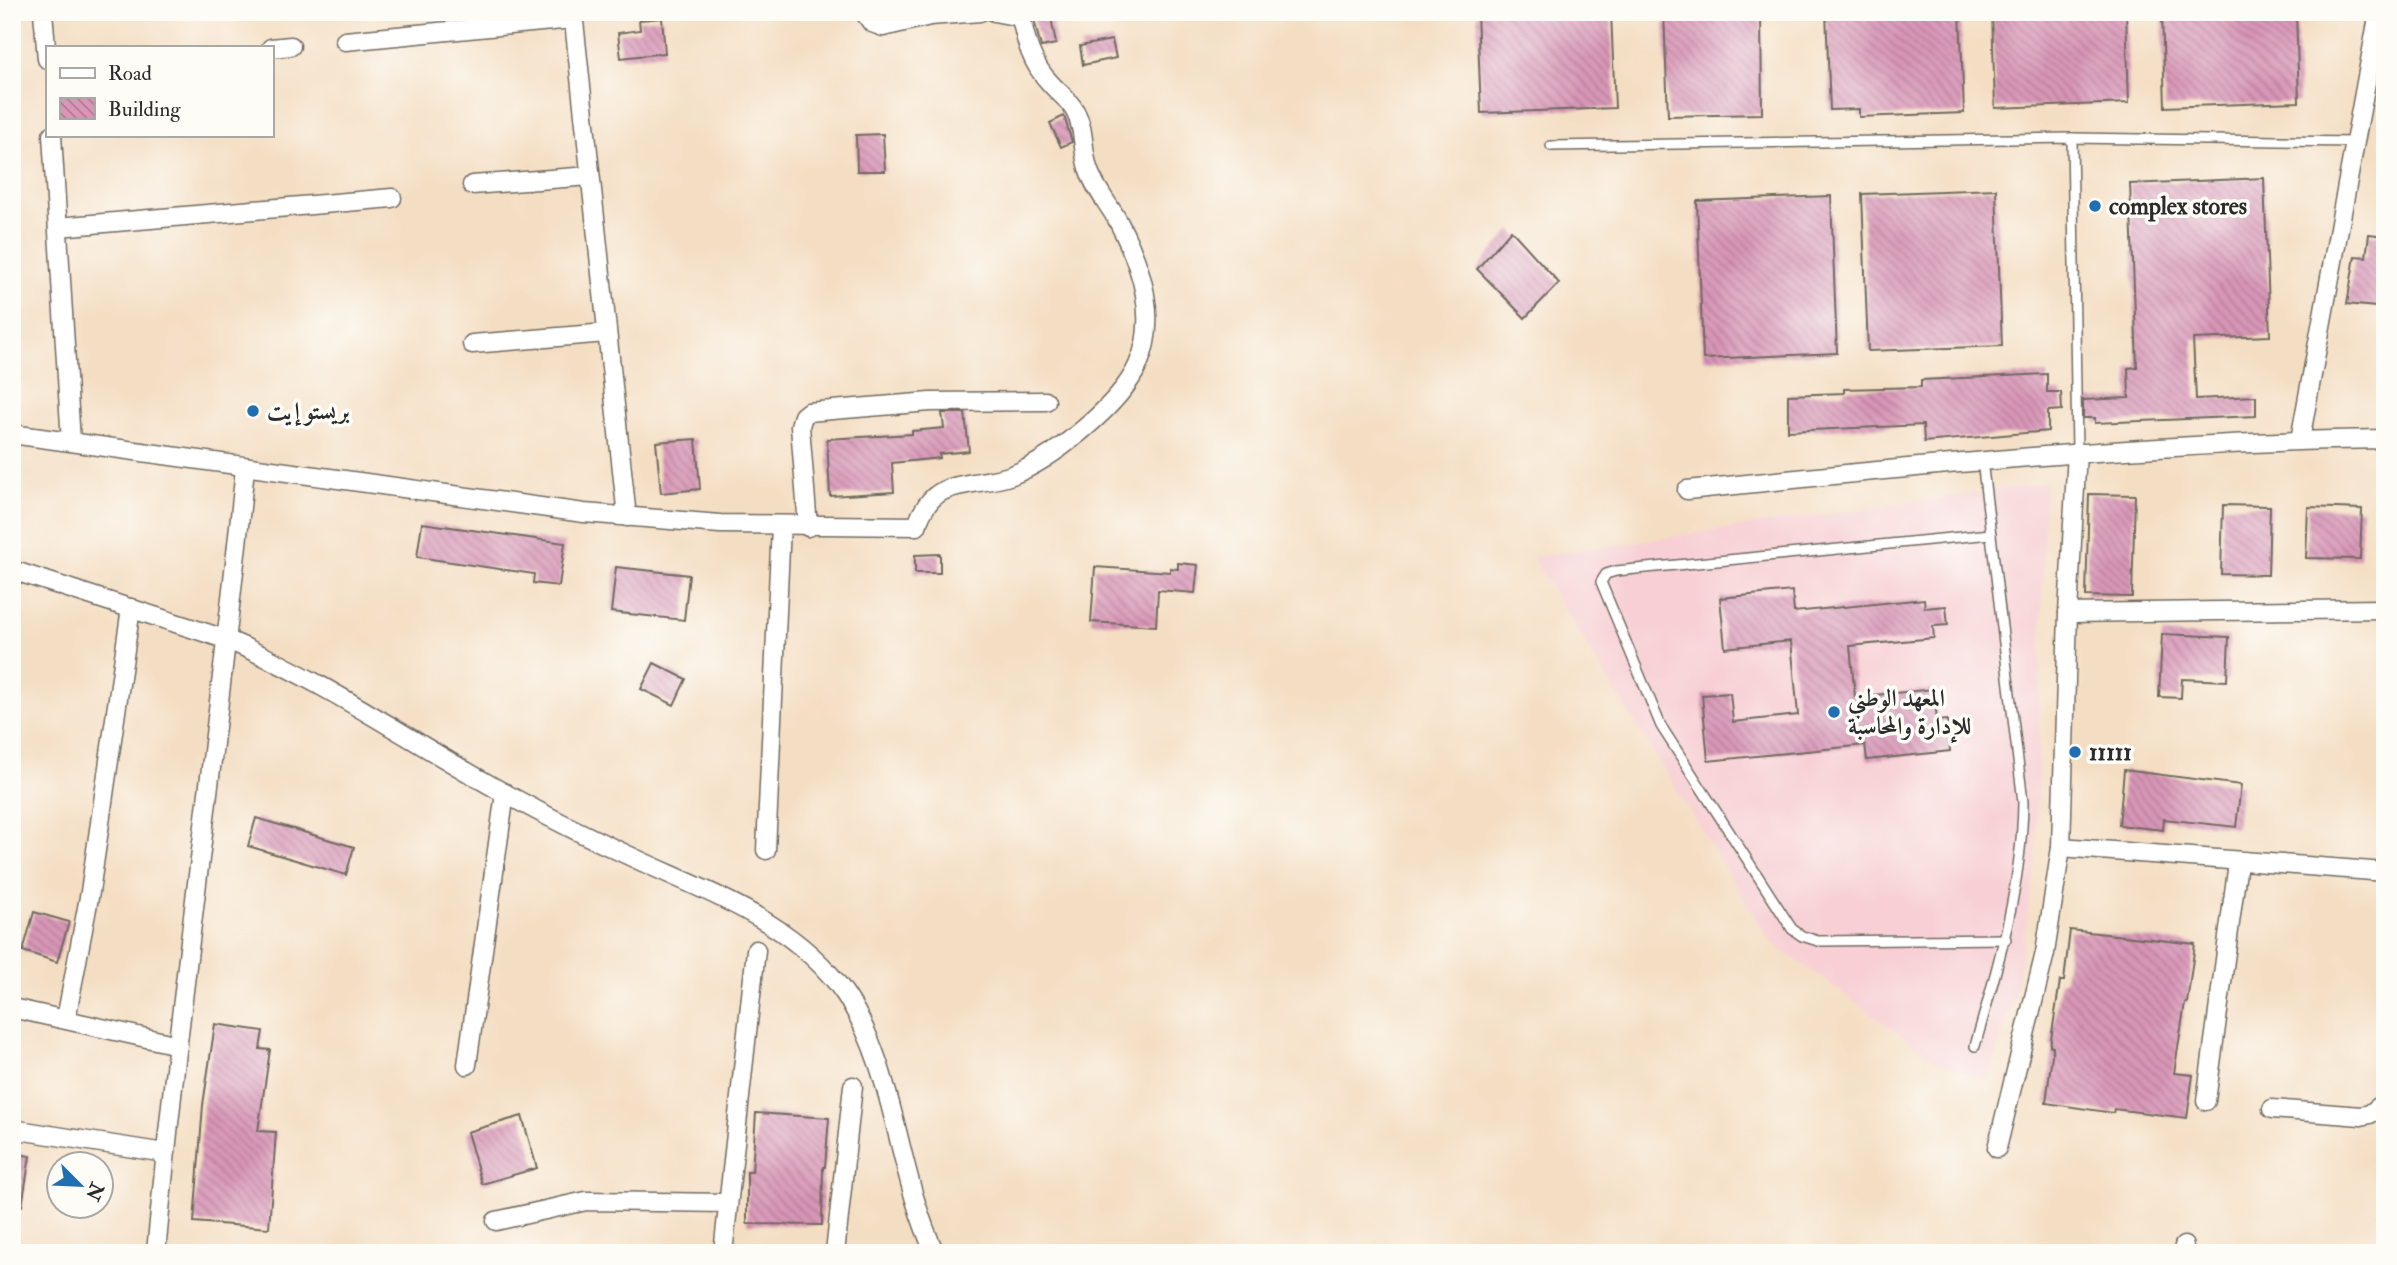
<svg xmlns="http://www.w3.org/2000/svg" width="2397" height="1265" font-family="'IM FELL Double Pica',Amiri,serif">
	<defs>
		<pattern id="building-back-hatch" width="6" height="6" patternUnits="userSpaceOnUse" patternTransform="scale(1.75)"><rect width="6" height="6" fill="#d996b7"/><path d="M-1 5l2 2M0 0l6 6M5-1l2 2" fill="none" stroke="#b07b95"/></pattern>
	</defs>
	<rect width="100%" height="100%" fill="#fdfcf7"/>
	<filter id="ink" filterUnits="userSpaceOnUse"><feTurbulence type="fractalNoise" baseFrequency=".0143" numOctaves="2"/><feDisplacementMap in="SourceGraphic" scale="14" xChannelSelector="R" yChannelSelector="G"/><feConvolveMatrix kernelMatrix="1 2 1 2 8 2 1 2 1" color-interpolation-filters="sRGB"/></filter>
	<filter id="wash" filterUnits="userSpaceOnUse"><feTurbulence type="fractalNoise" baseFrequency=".00686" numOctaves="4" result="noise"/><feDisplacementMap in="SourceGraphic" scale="28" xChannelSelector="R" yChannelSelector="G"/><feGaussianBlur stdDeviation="1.57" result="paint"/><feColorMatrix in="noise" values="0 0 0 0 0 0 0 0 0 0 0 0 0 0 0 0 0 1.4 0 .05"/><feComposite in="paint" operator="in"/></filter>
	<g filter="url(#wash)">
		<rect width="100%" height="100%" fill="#f4dec3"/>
		<path fill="#f7cfd4" d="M2045 483 2035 868 2016 990 1988 1081 1943 1065 1771 942 1532 557Z"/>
		<g id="blocks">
			<g fill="url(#building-back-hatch)">
				<path d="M1032 12H1050L1056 44 1041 47Z"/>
				<path d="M1477 12H1611L1615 108 1481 113Z"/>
				<path d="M1664 12H1761L1762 114 1668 116Z"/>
				<path d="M1826 12H1960L1964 113 1859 117V109L1830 110Z"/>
				<path d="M1992 12H2126L2129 103 1995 108Z"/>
				<path d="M2162 12H2296L2299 102 2165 107Z"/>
				<path d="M662 18 665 53 621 58 618 33 640 30 639 20Z"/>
				<path d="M1112 40 1116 58 1083 65 1080 46Z"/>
				<path d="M1064 116 1072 142 1061 147 1050 123Z"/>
				<path d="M883 134 885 171H857L856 135Z"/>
				<path d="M2264 178 2270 336 2193 339 2196 399 2256 396V416L2095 423V418H2083V400L2129 398 2128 368 2137 367 2130 184Z"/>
				<path d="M1996 189 2002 346 1868 351 1862 194Z"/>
				<path d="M1831 196 1837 353 1703 359 1697 201Z"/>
				<path d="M1511 230 1559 283 1525 318 1477 269Z"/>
				<path d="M2369 234 2385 236V308L2347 304 2355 256 2366 257Z"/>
				<path d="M2047 374V392H2061L2062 410 2048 411V431L1924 442 1923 425 1788 431V395L1844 393V389L1921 387V380Z"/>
				<path d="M942 413H965L969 451 939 454 940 458 892 463 894 492 830 496 827 439 912 434V431L944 428Z"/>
				<path d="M696 439 700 489 661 493 656 442Z"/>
				<path d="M2089 494 2135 495 2132 597 2086 596Z"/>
				<path d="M2223 505 2270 506 2268 575 2221 574Z"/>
				<path d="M2308 507 2362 509 2360 559 2306 558Z"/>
				<path d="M422 523 565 543 559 586 533 583 534 574 417 557Z"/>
				<path d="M940 554V573H915V555Z"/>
				<path d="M1178 563 1198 565 1195 593 1158 590 1156 626 1091 622 1095 567 1170 572V568L1178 569Z"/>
				<path d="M616 567 689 575 684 620 611 612Z"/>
				<path d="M1792 591 1794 612 1924 599 1925 608 1946 606 1948 625 1933 626 1934 638 1850 646 1855 697 1934 689 1937 721 1947 720 1950 751 1867 760 1865 745 1708 761 1702 695 1730 693 1733 722 1798 715 1791 641 1725 648 1720 598Z"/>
				<path d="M2162 634 2229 637 2227 681 2182 679 2181 698 2159 697Z"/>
				<path d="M654 663 686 679 674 705 641 689Z"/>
				<path d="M2124 770 2241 785 2236 827 2164 819 2163 830 2119 825Z"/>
				<path d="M256 818 354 847 346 875 248 846Z"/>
				<path d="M34 912 69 922 57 962 23 951Z"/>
				<path d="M2070 930 2195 944 2187 1003H2185L2174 1073 2193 1075 2187 1118 2114 1109 2113 1113 2046 1103 2053 1047 2050 1046 2060 981H2064Z"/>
				<path d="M215 1024 263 1031 260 1049 270 1050 258 1131 276 1132 269 1228 194 1222 203 1105Z"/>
				<path d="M756 1113 829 1118 825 1167H823L822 1225 747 1224V1172H752Z"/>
				<path d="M522 1116 537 1168 482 1184 467 1132Z"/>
				<path d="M12 1153 30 1156 22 1206 12 1205Z"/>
			</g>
		</g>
	</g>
	<g filter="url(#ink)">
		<use href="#blocks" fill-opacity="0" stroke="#716a60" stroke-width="2"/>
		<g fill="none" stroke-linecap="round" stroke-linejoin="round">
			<defs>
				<g id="lane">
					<path d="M2072 138 2077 452"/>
					<path d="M1551 146 2072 138 2356 142"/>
					<path d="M1991 534 1616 571 1606 574 1601 582 1661 726 1792 929 1802 936 1818 941 2006 939"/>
					<path d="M1975 1046C1998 966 2022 886 2023 802L1982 460"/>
				</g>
				<g id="street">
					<path d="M43 12 47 59"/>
					<path d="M573 12 627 517"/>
					<path d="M864 12 872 23 883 27 930 16 980 12"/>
					<path d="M994 12 1020 17"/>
					<path d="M345 41 573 19"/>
					<path d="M271 48 291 46"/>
					<path d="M52 135 71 442"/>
					<path d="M472 185 590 176"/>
					<path d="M58 227 392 198"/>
					<path d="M472 344 607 333"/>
					<path d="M12 434 584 513 720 524 917 526C921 512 930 496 945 490 966 481 991 483 1012 475 1052 460 1121 404 1138 365 1159 318 1141 266 1119 223 1109 204 1094 188 1088 168 1082 149 1085 129 1075 111 1069 100 1059 93 1051 84 1031 64 1025 39 1020 12"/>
					<path d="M2300 440 2379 12"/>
					<path d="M1687 490C1919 466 2151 442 2385 439"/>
					<path d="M808 527 800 426 803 416 808 412 930 402 1046 401"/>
					<path d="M12 570 228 640C325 681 413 743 506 794 548 817 590 838 634 858 709 893 796 922 845 994 896 1069 896 1171 935 1253"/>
					<path d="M2068 613 2385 609"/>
					<path d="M2061 847 2385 872"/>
					<path d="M766 850 781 526"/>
					<path d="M12 1008 178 1045"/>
					<path d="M66 1019 90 892 131 608"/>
					<path d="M467 1065 505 793"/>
					<path d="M2206 1101 2238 863"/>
					<path d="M2272 1109 2361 1116 2370 1114 2385 1102"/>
					<path d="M12 1129 165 1153"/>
					<path d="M1997 1148 2045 953 2061 847 2068 613 2077 452"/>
					<path d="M496 1221 586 1201 728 1203"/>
					<path d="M156 1253C180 991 219 730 245 468"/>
					<path d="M723 1253 756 950"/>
					<path d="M835 1253 853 1086"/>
					<path d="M2183 1253 2184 1246"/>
				</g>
			</defs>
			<use href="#lane" stroke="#716a60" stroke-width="12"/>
			<use href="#street" stroke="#716a60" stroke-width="21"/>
			<use href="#lane" stroke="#fff" stroke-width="9"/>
			<use href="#street" stroke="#fff" stroke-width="18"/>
		</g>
	</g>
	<g fill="#1f6fb2" stroke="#fdfcf7" stroke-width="2.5">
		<circle cx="2095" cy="206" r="7"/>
		<circle cx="253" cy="411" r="7"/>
		<circle cx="1834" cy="712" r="7"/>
		<circle cx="2075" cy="752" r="7"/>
	</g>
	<g text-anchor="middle" stroke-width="7" stroke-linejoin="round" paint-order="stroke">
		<g font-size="24" font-weight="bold" fill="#2b2b2b" stroke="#fdfcf7" text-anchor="start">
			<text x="2109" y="214">complex stores</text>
			<text x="267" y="419">بريستو إيت</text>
			<text x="1848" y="706">المعهد الوطني<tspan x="1848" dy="28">للإدارة والمحاسبة</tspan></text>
			<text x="2089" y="760">11111</text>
		</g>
	</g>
	<rect width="2397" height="1265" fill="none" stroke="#fdfcf7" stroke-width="42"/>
	<rect x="46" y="46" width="228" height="91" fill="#fdfcf7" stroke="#a9a8a5" stroke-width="2"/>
	<rect x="60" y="68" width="35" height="10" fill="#ffffff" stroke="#a9a8a5" stroke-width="2"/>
	<text x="108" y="80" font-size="21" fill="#2b2b2b">Road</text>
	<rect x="60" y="98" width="35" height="21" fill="url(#building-back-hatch)" stroke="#a9a8a5" stroke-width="2"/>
	<text x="108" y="116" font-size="21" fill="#2b2b2b">Building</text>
	<g transform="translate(80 1185) rotate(114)"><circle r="33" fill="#fdfcf7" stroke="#a9a8a5" stroke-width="2"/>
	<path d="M0-5L12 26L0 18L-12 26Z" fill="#1f6fb2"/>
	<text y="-10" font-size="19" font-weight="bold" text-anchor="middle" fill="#2b2b2b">N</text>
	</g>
</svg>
